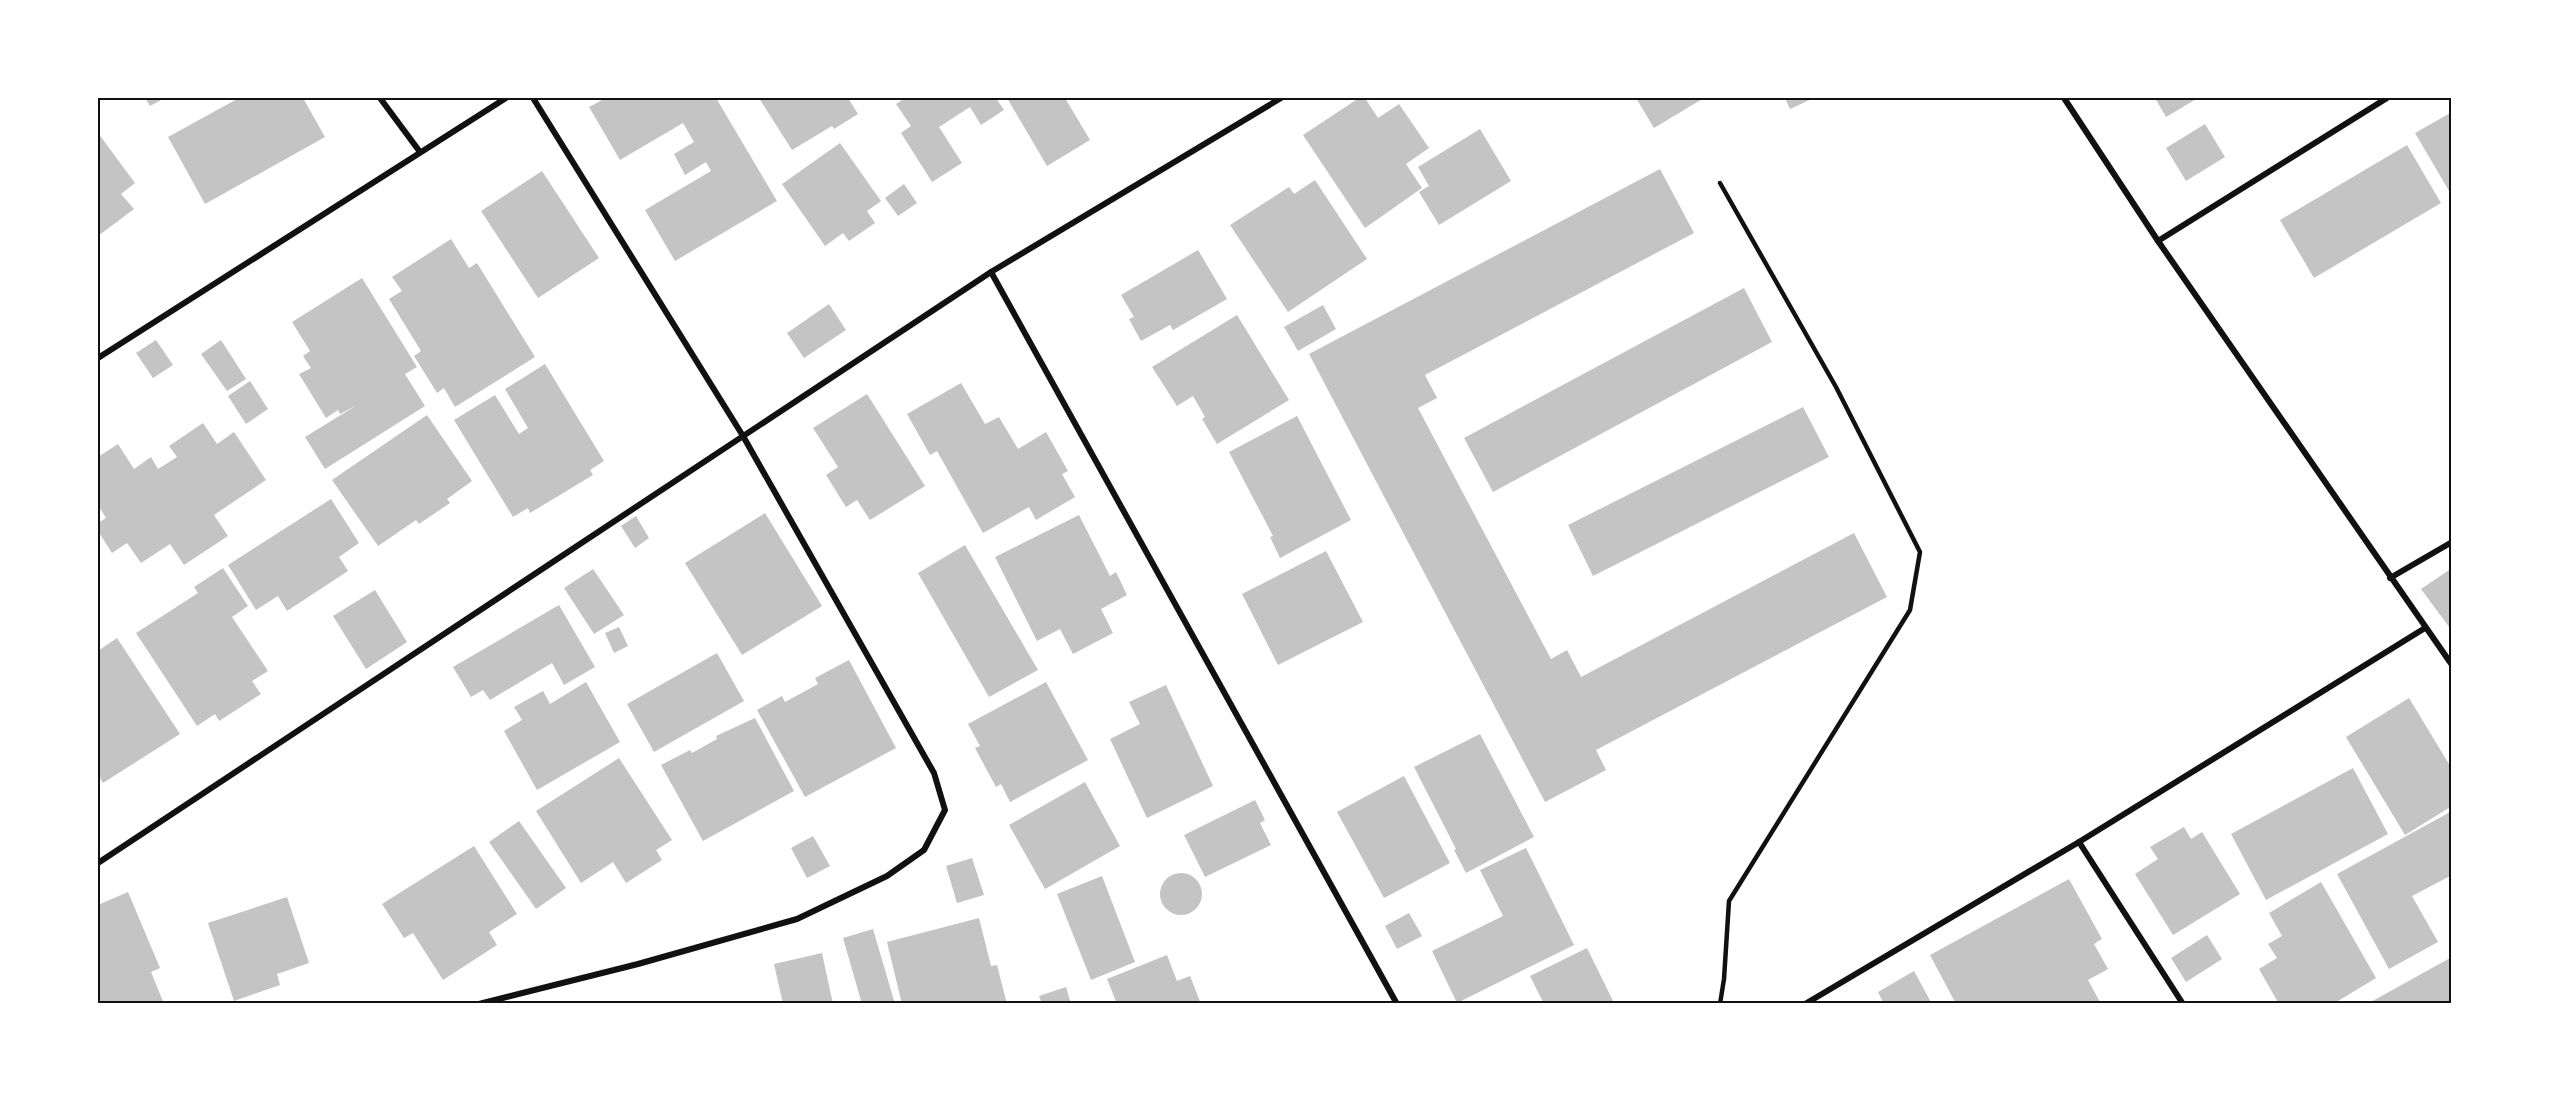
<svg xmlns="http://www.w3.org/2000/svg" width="2549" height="1101" font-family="Mulish,sans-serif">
	<rect width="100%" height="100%" fill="#fff"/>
	<g fill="#c4c4c4">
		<path d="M145 98H165L150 106Z"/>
		<path d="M239 98H303L325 137 205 204 168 137Z"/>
		<path d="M606 98H716L777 201 675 261 645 210 711 171 706 162 685 175 674 154 694 142 683 123 620 160 589 107Z"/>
		<path d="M759 98H848L858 114 834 129 832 126 792 150Z"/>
		<path d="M905 98H996L1004 110 981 125 970 107 939 127 962 163 932 182 901 133 911 126 896 104Z"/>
		<path d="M1007 98H1065L1090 140 1047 166Z"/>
		<path d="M1359 98H1365L1378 118 1399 104 1429 148 1406 164 1422 188 1365 228 1303 135Z"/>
		<path d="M1636 98H1704L1654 128Z"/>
		<path d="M1785 98H1814L1790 109Z"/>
		<path d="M2155 98H2198L2166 117Z"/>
		<path d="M2452 112V196L2415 133Z"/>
		<path d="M2205 124 2225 157 2186 181 2166 148Z"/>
		<path d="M1480 129 1511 181 1439 225 1419 192 1429 186 1418 167Z"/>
		<path d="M98 133 135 183 121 194 134 209 98 236Z"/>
		<path d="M840 143 881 201 867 211 875 223 849 241 843 233 825 246 782 184Z"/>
		<path d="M2407 145 2441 203 2314 278 2280 220Z"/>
		<path d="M1660 169 1694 233 1425 375 1437 398 1418 408 1551 659 1567 650 1581 677 1854 533 1887 597 1596 750 1606 770 1545 802 1309 354Z"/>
		<path d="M542 171 599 258 538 298 481 211Z"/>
		<path d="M1315 180 1367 259 1288 312 1230 225 1289 187 1294 194Z"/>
		<path d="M904 184 917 203 898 216 885 198Z"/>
		<path d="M451 239 469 268 477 263 535 357 455 407 444 388 437 393 414 356 421 351 389 299 402 291 392 277Z"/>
		<path d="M1198 250 1227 299 1173 330 1170 325 1141 341 1129 319 1134 317 1121 295Z"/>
		<path d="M362 278 417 367 405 374 425 406 325 469 305 437 357 405 340 414 338 410 326 418 299 374 311 368 303 356 310 351 292 322Z"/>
		<path d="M1744 288 1772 342 1493 492 1464 438Z"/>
		<path d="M829 304 846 330 804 358 787 333Z"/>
		<path d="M1323 305 1336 329 1298 351 1284 327Z"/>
		<path d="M1237 315 1289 400 1217 444 1202 419 1205 417 1193 396 1177 406 1152 367Z"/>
		<path d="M156 340 173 365 153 378 136 353Z"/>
		<path d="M221 340 246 379 227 391 201 354Z"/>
		<path d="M545 364 604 461 590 470 593 475 530 513 528 508 513 517 454 420 495 395 519 434 528 428 505 389Z"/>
		<path d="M250 381 268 409 246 424 228 396Z"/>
		<path d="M961 383 985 424 999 417 1018 449 1046 432 1068 471 1062 474 1075 497 1036 520 1029 507 983 533 937 451 930 455 907 414Z"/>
		<path d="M867 394 925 486 870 520 857 500 846 507 826 475 838 467 813 428Z"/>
		<path d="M1803 407 1829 457 1593 576 1568 525Z"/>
		<path d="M427 415 472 481 447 499 450 503 419 524 416 520 378 546 332 480Z"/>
		<path d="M1297 416 1351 520 1280 558 1270 537 1273 536 1229 452Z"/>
		<path d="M203 423 217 444 234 432 266 480 214 515 228 536 184 565 170 544 141 563 127 543 112 553 98 531V523L106 518 98 505V457L118 444 134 469 151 457 158 469 177 457 169 446Z"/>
		<path d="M331 499 359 543 339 557 348 571 287 611 278 596 256 610 228 565Z"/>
		<path d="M765 513 822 606 742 655 685 563Z"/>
		<path d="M1079 515 1110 576 1116 572 1127 595 1101 609 1113 633 1073 654 1060 629 1037 641 995 557Z"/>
		<path d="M636 516 649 538 635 548 621 526Z"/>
		<path d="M965 545 1038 670 989 697 918 573Z"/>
		<path d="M1326 551 1363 622 1278 665 1242 594Z"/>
		<path d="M223 568 248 606 232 617 268 671 252 681 261 694 219 721 215 714 197 726 136 633 198 593 194 587Z"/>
		<path d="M2452 568V631L2421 589Z"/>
		<path d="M593 569 624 615 594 634 564 588Z"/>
		<path d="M375 590 407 642 366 669 333 616Z"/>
		<path d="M559 605 595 667 564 685 552 663 490 700 483 690 471 697 453 667Z"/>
		<path d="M619 627 628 646 614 653 605 633Z"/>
		<path d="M117 638 180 734 103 783 98 774V651Z"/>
		<path d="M717 653 744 701 654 752 627 704Z"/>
		<path d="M849 660 896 748 805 797 757 710 782 696 785 702 818 684 815 678Z"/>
		<path d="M586 682 620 742 537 790 504 731 522 720 514 707 543 691 550 704Z"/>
		<path d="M1046 682 1088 760 1010 802 1001 784 996 787 975 748 980 746 968 724Z"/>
		<path d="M1166 685 1213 786 1147 818 1110 739 1140 724 1129 702Z"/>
		<path d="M2409 698 2452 769V806L2405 835 2346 737Z"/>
		<path d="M755 718 794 791 703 841 661 765 690 750 692 753 717 739 716 736Z"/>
		<path d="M1480 734 1534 837 1466 873 1454 850 1456 849 1414 767Z"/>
		<path d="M619 758 672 840 656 850 662 860 626 883 613 862 581 883 536 811Z"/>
		<path d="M2353 768 2388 834 2266 900 2231 834Z"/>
		<path d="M1404 776 1450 863 1384 898 1337 812Z"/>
		<path d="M1085 782 1120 846 1045 889 1009 825Z"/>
		<path d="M1255 800 1265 820 1260 823 1271 845 1205 877 1184 835Z"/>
		<path d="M2452 811V875L2412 896 2438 942 2389 969 2337 874Z"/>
		<path d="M519 821 566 888 536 909 489 842Z"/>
		<path d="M2184 827 2191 839 2202 832 2240 894 2173 935 2135 874 2158 859 2150 847Z"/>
		<path d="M813 836 830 866 807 878 791 848Z"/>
		<path d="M474 846 517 914 489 932 497 945 443 980 413 933 404 938 382 904Z"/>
		<path d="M1526 848 1574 945 1457 1003 1432 951 1503 916 1480 870Z"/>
		<path d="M972 858 984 895 957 903 946 866Z"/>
		<circle cx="1181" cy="894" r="21"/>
		<path d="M1102 876 1135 962 1091 980 1057 894Z"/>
		<path d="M2069 879 2102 939 2094 944 2108 969 2088 980 2101 1004H1956L1930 955Z"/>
		<path d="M2321 882 2376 978 2333 1004H2279L2259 969 2277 958 2268 944 2282 936 2269 913Z"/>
		<path d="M128 892 160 968 151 972 164 1004H98V905Z"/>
		<path d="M287 897 309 963 277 974 280 985 234 1001 208 923Z"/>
		<path d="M1409 913 1422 936 1397 949 1385 926Z"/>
		<path d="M979 918 991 966 997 965 1007 1004H902L887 942Z"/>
		<path d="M873 929 895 1004H862L843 938Z"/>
		<path d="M2207 935 2222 959 2186 982 2171 958Z"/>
		<path d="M1587 948 1614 1003 1544 1004 1530 976Z"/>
		<path d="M822 953 833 1004H783L774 964Z"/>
		<path d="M1167 955 1177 981 1190 976 1201 1004H1117L1107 979Z"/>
		<path d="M2452 957V1004H2367Z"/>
		<path d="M1914 971 1932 1004H1884L1878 992Z"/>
		<path d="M1066 987 1071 1004H1042L1039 996Z"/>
	</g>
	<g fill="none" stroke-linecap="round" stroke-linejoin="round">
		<path stroke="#111" stroke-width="4.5" d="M1720 1004 1724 979 1729 901 1910 610 1920 552 1836 387 1720 183"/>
		<g stroke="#111" stroke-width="6">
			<path d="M380 98 420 152"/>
			<path d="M2064 98 2158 241 2452 665"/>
			<path d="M2158 241 2387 98"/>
			<path d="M991 272 1397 1004"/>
			<path d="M98 358 506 98"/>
			<path d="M2390 578 2452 542"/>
			<path d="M2079 842 2183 1004"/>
			<path d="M98 863 991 272 1281 98"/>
			<path d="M479 1004 638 964 797 919 887 876 924 850 945 810 934 773 743 436 533 98"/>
			<path d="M1805 1004 2079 842 2425 628"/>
		</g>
	</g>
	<rect width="2549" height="1101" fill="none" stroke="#ffffff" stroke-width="198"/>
	<rect x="99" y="99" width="2351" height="903" fill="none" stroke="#111" stroke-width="2"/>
</svg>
